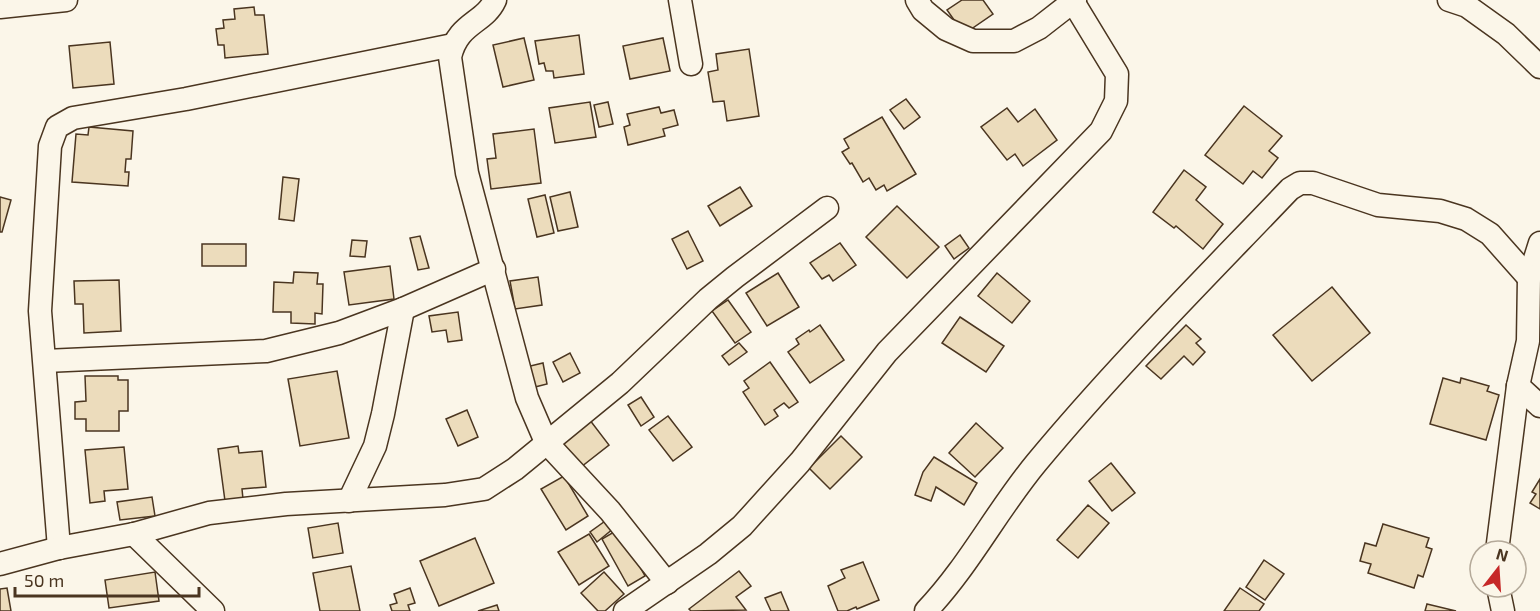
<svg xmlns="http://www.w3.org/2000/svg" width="1540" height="611" font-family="'Exo 2',sans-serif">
	<rect width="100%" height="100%" fill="#fbf6e9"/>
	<g fill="#ecdcbc" stroke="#4a3520" stroke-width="1.5">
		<path d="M962 0H983L993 14 964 34 947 10Z"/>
		<path d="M254 7 255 15H264L268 54 225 58 224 45H218L216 29 224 28 223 20 235 19 234 9Z"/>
		<path d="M579 35 584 74 554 78 553 71H546L544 63 539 64 535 41Z"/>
		<path d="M524 38 534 80 503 87 493 45Z"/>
		<path d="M663 38 670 71 630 79 623 46Z"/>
		<path d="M110 42 114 84 73 88 69 46Z"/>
		<path d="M749 49 759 116 727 121 724 101 713 102 708 72 718 70 716 54Z"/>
		<path d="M906 99 920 117 904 129 890 110Z"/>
		<path d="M590 102 596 137 555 143 549 108Z"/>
		<path d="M608 102 613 124 599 127 594 105Z"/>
		<path d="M1244 106 1282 136 1269 151 1278 158 1262 178 1253 171 1243 184 1205 155Z"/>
		<path d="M659 107 661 113 674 110 678 125 663 129 665 136 628 145 624 127 630 125 627 114Z"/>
		<path d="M1007 108 1018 122 1035 109 1057 140 1023 166 1015 154 1007 160 981 127Z"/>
		<path d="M882 117 916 174 887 191 884 185 876 190 869 178 863 182 852 163 850 164 842 152 849 148 844 139Z"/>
		<path d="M89 127 133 131 131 159H126L125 172H129L128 186 72 182 76 134 88 135Z"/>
		<path d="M534 129 541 183 491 189 487 159 496 158 493 134Z"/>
		<path d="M1184 170 1206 187 1196 200 1223 224 1203 249 1176 226 1174 228 1153 212Z"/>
		<path d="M283 177 299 179 294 221 279 219Z"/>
		<path d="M740 187 752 206 720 226 708 206Z"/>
		<path d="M570 192 578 227 558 231 550 197Z"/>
		<path d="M545 195 554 233 537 237 528 199Z"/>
		<path d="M0 197 11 200 2 232H0Z"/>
		<path d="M897 206 939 247 907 278 866 237Z"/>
		<path d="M688 231 703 261 687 269 672 239Z"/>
		<path d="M960 235 969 248 954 259 945 246Z"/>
		<path d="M420 236 429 268 418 270 410 238Z"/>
		<path d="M352 240 367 241 365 257 350 256Z"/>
		<path d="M840 243 856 265 833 281 829 275 822 279 810 263Z"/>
		<rect x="202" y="244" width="44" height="22"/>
		<path d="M390 266 394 299 349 305 344 272Z"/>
		<path d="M294 272 318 273 317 284H323L322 314 315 313V324L291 323V312H273L274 282 293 283Z"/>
		<path d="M778 273 799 307 767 326 746 293Z"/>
		<path d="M997 273 1030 301 1012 323 978 296Z"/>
		<path d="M538 277 542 305 515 309 510 281Z"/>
		<path d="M119 280 121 331 84 333 83 304H75L74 281Z"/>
		<path d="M1332 287 1370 333 1312 381 1273 335Z"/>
		<path d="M728 300 751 332 735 343 712 311Z"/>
		<path d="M458 312 462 340 448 342 446 330 432 332 429 316Z"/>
		<path d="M960 317 1004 346 986 372 942 343Z"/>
		<path d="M820 325 844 360 810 383 788 352 799 344 796 339 809 330 810 332Z"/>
		<path d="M1186 325 1201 339 1196 343 1205 352 1193 365 1184 356 1161 379 1146 366Z"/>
		<path d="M739 343 747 352 729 365 722 356Z"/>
		<path d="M570 353 580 373 563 382 553 362Z"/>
		<path d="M770 362 798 402 789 408 784 403 774 410 778 416 765 425 743 392 749 388 744 381Z"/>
		<path d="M543 363 547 384 531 388 526 367Z"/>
		<path d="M337 371 349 438 300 446 288 379Z"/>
		<path d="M85 376H118V380H128V411H119V431H86V419H75V402L86 401Z"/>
		<path d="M1443 378 1460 383 1461 378 1489 386 1487 391 1499 395 1486 440 1430 424Z"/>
		<path d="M641 397 654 417 641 426 628 405Z"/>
		<path d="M467 410 478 437 458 446 446 419Z"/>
		<path d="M586 415 609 445 581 467 557 437Z"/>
		<path d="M668 416 692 447 673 461 649 430Z"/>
		<path d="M976 423 1003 448 975 477 949 453Z"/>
		<path d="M841 436 862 457 830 489 809 468Z"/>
		<path d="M238 446 239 453 262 451 266 487 242 489 243 499 225 501 218 449Z"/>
		<path d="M124 447 128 489 104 491 105 501 90 503 85 450Z"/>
		<path d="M934 457 977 483 964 505 936 487 931 501 915 495 923 472Z"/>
		<path d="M1111 463 1135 493 1112 511 1089 481Z"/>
		<path d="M564 476 588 516 566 530 541 489Z"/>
		<path d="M1540 479V509L1530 503 1536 494 1532 492Z"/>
		<path d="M152 497 155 516 120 520 117 502Z"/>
		<path d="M1088 505 1109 523 1078 558 1057 540Z"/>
		<path d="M608 519 614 528 597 542 590 532Z"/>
		<path d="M338 523 343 553 313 558 308 528Z"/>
		<path d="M1383 524 1429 538 1426 547 1432 549 1423 577 1418 575 1414 588 1368 573 1371 564 1360 561 1365 543 1376 546Z"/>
		<path d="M619 529 645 576 628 586 602 539Z"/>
		<path d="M589 534 609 566 579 585 558 552Z"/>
		<path d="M475 538 494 583 439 606 420 561Z"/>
		<path d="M1264 560 1284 574 1265 600 1246 587Z"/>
		<path d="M863 562 879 600 857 609 856 607 847 611H838L828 586 845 578 841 570Z"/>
		<path d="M351 566 360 611H320L313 573Z"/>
		<path d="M739 571 751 586 736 597 746 610 691 611 689 609Z"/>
		<path d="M155 572 159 601 109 608 105 580Z"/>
		<path d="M604 572 624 594 605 611H598L581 593Z"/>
		<path d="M7 588 11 611H0V589Z"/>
		<path d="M410 588 415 603 408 605 410 611H392L390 605 397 603 394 594Z"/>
		<path d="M1240 588 1264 604 1259 611H1224Z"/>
		<path d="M781 592 789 611H771L765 598Z"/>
		<path d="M1427 604 1456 611H1425Z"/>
		<path d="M497 605 499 611H478Z"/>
	</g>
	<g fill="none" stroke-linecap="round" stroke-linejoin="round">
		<defs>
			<g id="street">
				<path d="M495 0C484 24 458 22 450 57L467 173 527 398 546 442 610 511 667 583"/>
				<path d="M680 0 691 64"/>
				<path d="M917 0 923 10 946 29 973 41H1014L1039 28 1075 0"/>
				<path d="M1449 0 1467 6 1506 34 1540 67"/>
				<path d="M0 7 66 0"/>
				<path d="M45 361 266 351 339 333 403 309 494 269"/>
				<path d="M1518 386 1540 406"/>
				<path d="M349 501 375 446 383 414 403 309"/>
				<path d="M134 534 213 611"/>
				<path d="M59 548 40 311 50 146 57 127 73 118 186 99 453 45"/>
				<path d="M1497 551 1518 386 1528 341 1529 278 1540 243"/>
				<path d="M0 564 59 548 134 534 209 513 286 504 445 495 484 489 515 469 620 383 708 299 735 277 827 208"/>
				<path d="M1498 587 1503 611"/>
				<path d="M625 611 708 554 742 526 800 462 887 352 1101 131 1116 101 1117 74 1072 0"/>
				<path d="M926 611C969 566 997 510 1037 462 1116 367 1204 279 1290 189L1300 183H1313L1378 205 1440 211 1466 219 1490 234 1529 278"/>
			</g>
		</defs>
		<use href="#street" stroke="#4a3520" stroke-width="25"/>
		<use href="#street" stroke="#fbf6e9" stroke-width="22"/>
	</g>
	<g transform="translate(1498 569) rotate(17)"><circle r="28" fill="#fbf6e9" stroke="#b4a999" stroke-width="1.5"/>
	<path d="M0-4.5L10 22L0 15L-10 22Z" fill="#c62828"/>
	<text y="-9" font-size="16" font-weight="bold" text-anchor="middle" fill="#4a3520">N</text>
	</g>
	<path d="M15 587v9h184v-9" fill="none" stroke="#4a3520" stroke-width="3"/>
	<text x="24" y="587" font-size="18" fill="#4a3520" stroke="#fbf6e9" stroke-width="4.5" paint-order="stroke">50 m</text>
</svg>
